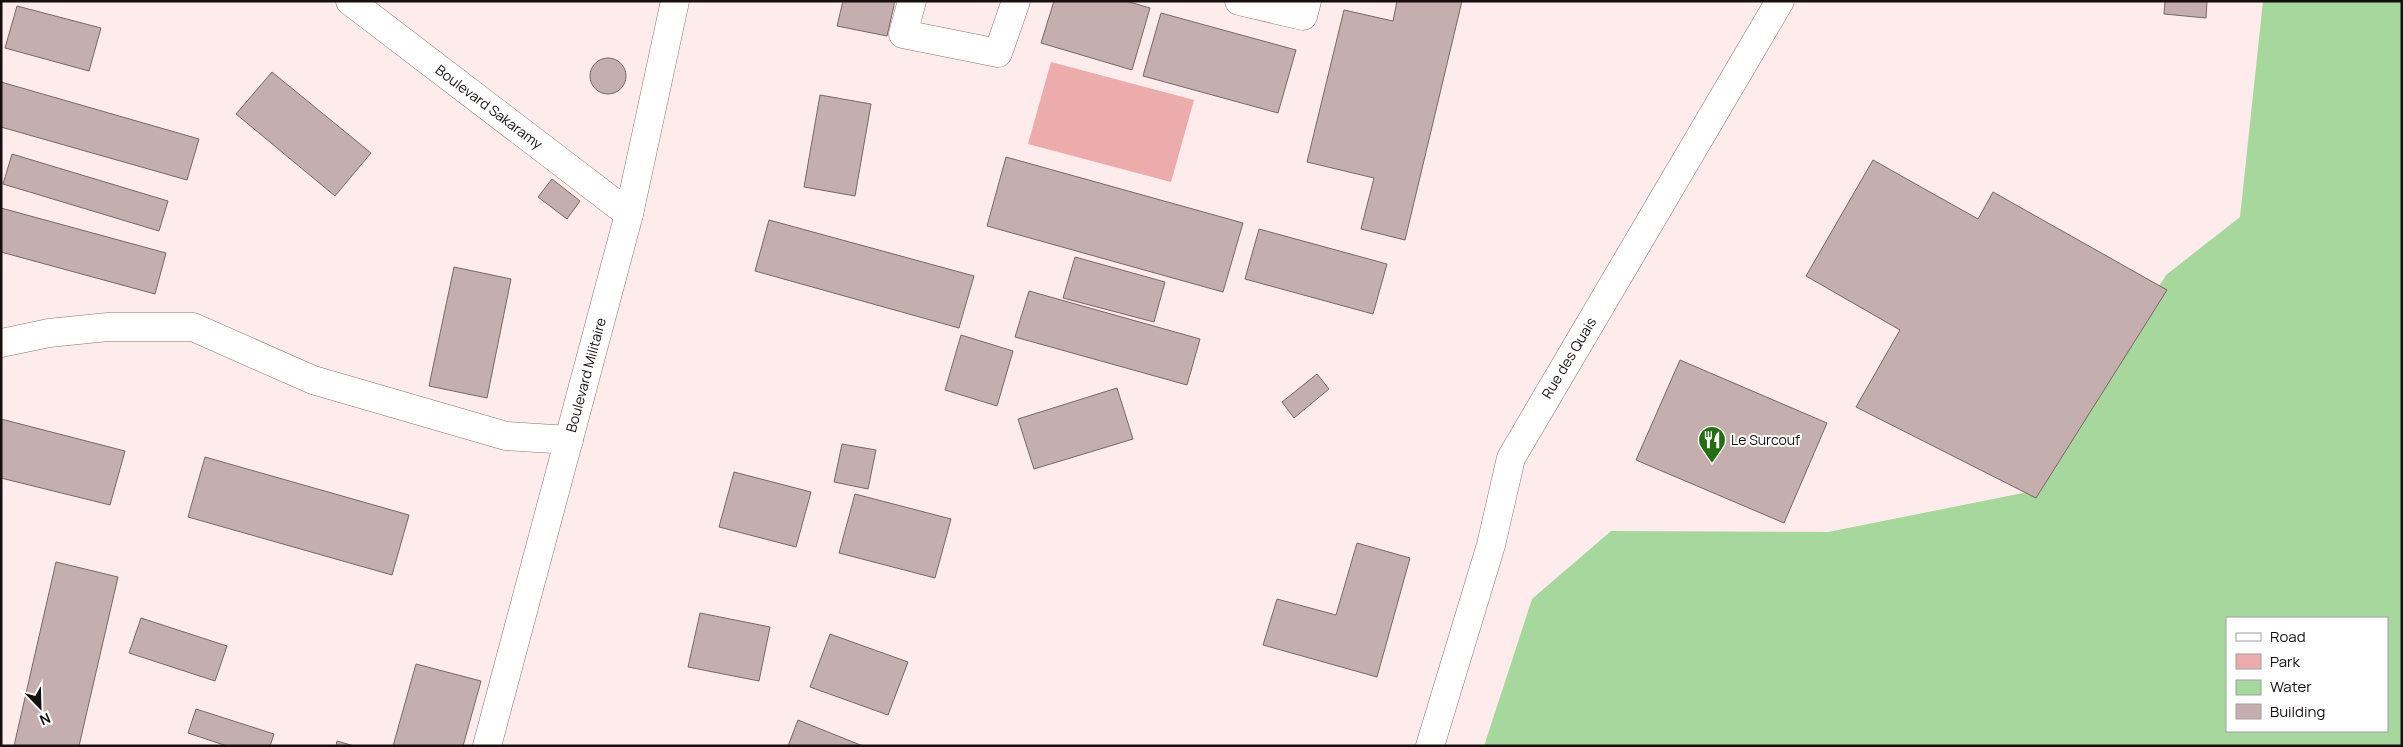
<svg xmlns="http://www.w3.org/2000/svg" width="2403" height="747" font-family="Manrope,sans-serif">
	<rect width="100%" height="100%" fill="#feebeb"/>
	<path fill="#ebacab" d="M1051 62 1194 100 1171 182 1028 144Z"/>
	<path fill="#a6d89d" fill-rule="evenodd" d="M2263 1H2402V746H1484L1532 599 1611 531 1828 532 2033 491 2166 275 2240 217ZM2227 618H2387V731H2227Z"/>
	<g fill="#c4aeae" stroke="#7a6665">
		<path d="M843 1H895L887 36 837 26Z"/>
		<path d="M1054 1H1126L1150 8 1132 70 1041 43Z"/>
		<path d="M1397 1H1462L1405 240 1361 229 1374 178 1307 162 1344 10 1393 21Z"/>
		<path d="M2165 1H2207L2206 18 2164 14Z"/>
		<path d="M17 6 101 28 89 71 5 48Z"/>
		<path d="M1161 13 1296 50 1278 113 1143 76Z"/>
		<circle cx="608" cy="76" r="18"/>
		<path d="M272 72 371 153 335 196 236 114Z"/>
		<path d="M1 82 199 139 187 180 1 127Z"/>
		<path d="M820 95 871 104 855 196 804 187Z"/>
		<path d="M12 154 168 201 159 231 3 184Z"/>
		<path d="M1006 157 1243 223 1223 292 987 226Z"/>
		<path d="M1873 160 1978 219 1993 192 2167 290 2036 498 1856 407 1900 330 1806 276Z"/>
		<path d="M552 179 580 201 567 219 538 197Z"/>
		<path d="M1 208 166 253 155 294 1 252Z"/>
		<path d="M769 220 974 276 959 328 755 271Z"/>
		<path d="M1259 229 1387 264 1373 314 1245 279Z"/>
		<path d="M1075 257 1165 282 1154 322 1063 298Z"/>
		<path d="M454 267 511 279 487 398 429 386Z"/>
		<path d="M1029 291 1200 339 1187 385 1015 337Z"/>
		<path d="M961 335 1013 351 997 406 945 390Z"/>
		<path d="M1680 360 1827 423 1784 523 1636 460Z"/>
		<path d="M1317 374 1329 389 1294 418 1282 402Z"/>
		<path d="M1117 388 1133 439 1034 469 1018 419Z"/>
		<path d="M1 419 125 451 110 505 1 478Z"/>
		<path d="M842 444 876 450 868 489 834 482Z"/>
		<path d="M205 457 409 515 392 575 188 517Z"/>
		<path d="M734 472 811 492 796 547 719 527Z"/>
		<path d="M855 494 951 519 935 578 839 553Z"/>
		<path d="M1357 543 1410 558 1377 677 1263 645 1277 599 1336 615Z"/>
		<path d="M56 562 118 577 79 746H14Z"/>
		<path d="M700 613 770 627 759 681 688 667Z"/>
		<path d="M141 618 227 646 215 681 129 653Z"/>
		<path d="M830 634 908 662 888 715 810 687Z"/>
		<path d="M416 664 481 681 463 746H393Z"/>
		<path d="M196 709 274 734 270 746H227L188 733Z"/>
		<path d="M798 720 863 746H788Z"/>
		<path d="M337 741 354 746H336Z"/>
	</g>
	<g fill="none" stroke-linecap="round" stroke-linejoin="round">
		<defs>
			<g id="minor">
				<path d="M350 1 629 214"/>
				<path d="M912 1 903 34 998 53 1016 1"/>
				<path d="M1239 1 1303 16 1307 1"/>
				<path d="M1 343 49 333 108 327H193L313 380 506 436 569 440"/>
				<path d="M487 746 629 214 675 1"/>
				<path d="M1430 746 1491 545 1511 458 1780 1"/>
			</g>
		</defs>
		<use href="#minor" stroke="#897574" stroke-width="29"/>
		<use href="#minor" stroke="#fff" stroke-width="28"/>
	</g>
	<defs>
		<symbol id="restaurant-pin" viewBox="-11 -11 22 30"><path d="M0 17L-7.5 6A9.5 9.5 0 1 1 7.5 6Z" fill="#246f12" stroke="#fff"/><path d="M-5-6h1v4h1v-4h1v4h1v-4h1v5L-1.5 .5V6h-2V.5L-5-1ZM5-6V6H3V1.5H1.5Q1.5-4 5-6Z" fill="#fff"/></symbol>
	</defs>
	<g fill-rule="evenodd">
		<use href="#restaurant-pin" x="1696" y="424" width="32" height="43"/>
	</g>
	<g text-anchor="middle" stroke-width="4" stroke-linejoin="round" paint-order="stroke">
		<g font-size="14" fill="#170f0f" stroke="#fff">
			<text transform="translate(489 107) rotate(37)" y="5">Boulevard Sakaramy</text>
			<text transform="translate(1569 358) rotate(-59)" y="5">Rue des Quais</text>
			<text transform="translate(586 375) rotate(-75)" y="5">Boulevard Militaire</text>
		</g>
		<g font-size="14" fill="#170f0f" stroke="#fff" text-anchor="start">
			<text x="1731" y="445">Le Surcouf</text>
		</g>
	</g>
	<rect width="2403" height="747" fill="none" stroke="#170f0f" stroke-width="5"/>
	<rect x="2226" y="617" width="162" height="115" fill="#ffffff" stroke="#a29f9f"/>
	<rect x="2236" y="633" width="25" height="8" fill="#ffffff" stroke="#a29f9f"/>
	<text x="2270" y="642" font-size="15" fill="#170f0f">Road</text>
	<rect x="2236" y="654" width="25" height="15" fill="#ebacab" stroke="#a29f9f"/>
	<text x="2270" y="667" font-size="15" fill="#170f0f">Park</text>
	<rect x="2236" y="680" width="25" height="15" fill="#a6d89d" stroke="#a29f9f"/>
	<text x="2270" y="692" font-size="15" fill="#170f0f">Water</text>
	<rect x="2236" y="704" width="25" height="15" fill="#c4aeae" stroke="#a29f9f"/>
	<text x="2270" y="717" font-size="15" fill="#170f0f">Building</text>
	<g transform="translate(40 707) rotate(157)" stroke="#ffffff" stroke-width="4" paint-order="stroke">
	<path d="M0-4L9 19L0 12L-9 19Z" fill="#170f0f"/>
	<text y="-8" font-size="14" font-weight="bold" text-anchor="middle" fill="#170f0f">N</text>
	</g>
</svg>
